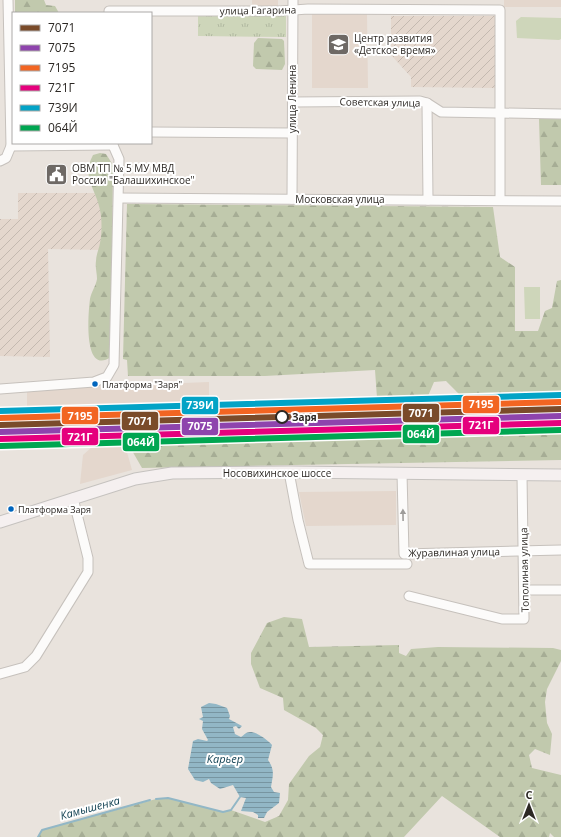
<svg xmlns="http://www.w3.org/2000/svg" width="561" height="837" font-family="'Open Sans',sans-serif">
	<defs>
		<pattern id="industrial-furrows" width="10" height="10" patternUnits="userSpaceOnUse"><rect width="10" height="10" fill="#e4d7cd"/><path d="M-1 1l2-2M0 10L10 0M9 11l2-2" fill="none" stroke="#c4b9b0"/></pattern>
		<pattern id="forest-firs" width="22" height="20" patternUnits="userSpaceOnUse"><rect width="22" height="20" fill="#c1c9ad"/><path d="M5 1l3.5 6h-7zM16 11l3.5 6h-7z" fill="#a6ad95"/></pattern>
		<pattern id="park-tufts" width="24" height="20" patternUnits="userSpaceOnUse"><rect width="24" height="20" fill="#ced6ba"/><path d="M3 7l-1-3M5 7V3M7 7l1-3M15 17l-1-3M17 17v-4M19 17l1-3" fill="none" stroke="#b1b8a0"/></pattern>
		<pattern id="water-rules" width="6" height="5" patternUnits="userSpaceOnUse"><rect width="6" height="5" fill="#92b7c6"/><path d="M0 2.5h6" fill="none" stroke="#7795a1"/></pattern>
	</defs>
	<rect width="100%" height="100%" fill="#e9e3dd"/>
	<g fill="#e4d7cd">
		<rect x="252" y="0" width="26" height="7"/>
		<rect x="504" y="0" width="57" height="7"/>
		<path d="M312 14H367L368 88H312Z"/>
		<path d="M209 382V408L27 412V389Z"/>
		<path d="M125 445 132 470 80 484 83 455 92 447Z"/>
		<path d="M396 491V525L306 526 299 492Z"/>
	</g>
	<g fill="url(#industrial-furrows)">
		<path d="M391 16H495V88L411 87V77L391 55Z"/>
		<path d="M18 193H102L103 250 48 249 50 357 0 356V219H18Z"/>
	</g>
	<g fill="url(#forest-firs)">
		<path d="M15 0H44L46 5 55 6 59 13H15Z"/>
		<path d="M258 38 282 39 284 41 285 64 282 70 256 69 253 66 254 43Z"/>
		<path d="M539 119H561V185H541Z"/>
		<path d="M100 153 106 154 113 165 111 357C83 376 88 314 90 299 91 292 96 286 97 279 97 273 95 267 96 261 96 255 99 249 100 243 102 233 102 219 100 210 96 189 81 177 93 155Z"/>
		<path d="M127 204 493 207 500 257 515 267V331H538L545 311 552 308 557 281 561 280V392L461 396 446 381 434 382 428 396 377 398 375 370 265 376H128L127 360 123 359Z"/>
		<path d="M561 427V460L142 468 123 435Z"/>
		<path d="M284 617 302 619 309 647 399 645V653L406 656 411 649 438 647 553 648 561 650V661L547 689 545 702 547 723 552 734 550 755 535 749 529 755 532 768 561 775V837H554L550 833 549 837H500L442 796 404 837H38L42 830 156 799 168 798 223 812 231 810 265 822 279 816 288 800 289 784 309 756 320 747 323 735 316 728 284 710 283 698 260 688 251 664V653L267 623Z"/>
	</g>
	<path fill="url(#park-tufts)" d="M198 14H286V37L198 36Z"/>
	<g fill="#ced6ba">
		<path d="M521 17 561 18V39L559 40 517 38 516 21Z"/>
		<path d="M524 287H540V319H525Z"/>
	</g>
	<path fill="url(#water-rules)" d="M209 703 216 704 227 708 230 716 229 719 242 726 239 729 236 726 233 727 235 734 241 737C244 735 246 732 250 732 255 731 269 741 272 745L268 760C275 770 273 775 271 787L274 792 280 793 279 803 267 812 264 818H258V815L253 812 241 811 246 798 240 797 233 785 220 789 211 783 209 779 203 782 195 780 188 769 193 741 198 739 207 741 208 740 202 729 203 721 199 719 203 717 201 707Z"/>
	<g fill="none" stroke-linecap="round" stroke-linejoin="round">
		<g stroke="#92b7c6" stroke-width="2">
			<path d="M156 799 168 798 223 812 231 810 240 797"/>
			<path d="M38 837 42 830 150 800"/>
		</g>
		<defs>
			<g id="minor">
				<path d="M109 13V11H280L308 9 500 10V200"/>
				<path d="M293 102 420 101 427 103 441 112 561 114"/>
				<path d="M427 103 428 200"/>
				<path d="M151 132 292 133"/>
				<path d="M11 146 113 145"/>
				<path d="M0 161 6 158 11 146 8 0"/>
				<path d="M119 198 561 201"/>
				<path d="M292 199 293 0"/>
				<path d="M0 389 94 382 107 377 114 365 119 159 112 143"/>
				<path d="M289 472 298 520 309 564H407"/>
				<path d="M402 473 404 554 561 550"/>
				<path d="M524 590H561"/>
				<path d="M409 596 502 619H524L522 475"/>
				<path d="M0 674 25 667 36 656 88 572V558L73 498"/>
			</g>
			<path id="major" d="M0 522 135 479 172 473 289 472 561 475"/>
		</defs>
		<use href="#minor" stroke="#c6c1bc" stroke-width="11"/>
		<use href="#major" stroke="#c5c2bf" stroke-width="13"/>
		<use href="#minor" stroke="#fcfbfa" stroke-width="9"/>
		<use href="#major" stroke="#f5f0f0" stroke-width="11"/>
		<defs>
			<path id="rail-1" d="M0 425 561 409"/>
			<path id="rail-2" d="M0 432 561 416"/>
			<path id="rail-3" d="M0 418 561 402"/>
			<path id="rail-4" d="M0 439 561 423"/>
			<path id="rail-5" d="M0 411 561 395"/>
			<path id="rail-6" d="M1 446 561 430"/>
		</defs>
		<use href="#rail-1" stroke="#fff" stroke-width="9"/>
		<use href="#rail-2" stroke="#fff" stroke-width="9"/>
		<use href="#rail-3" stroke="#fff" stroke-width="9"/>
		<use href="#rail-4" stroke="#fff" stroke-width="9"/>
		<use href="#rail-5" stroke="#fff" stroke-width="9"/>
		<use href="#rail-6" stroke="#fff" stroke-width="9"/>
		<use href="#rail-1" stroke="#7a4b2a" stroke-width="6"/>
		<use href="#rail-2" stroke="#8e44ad" stroke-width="6"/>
		<use href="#rail-3" stroke="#f26522" stroke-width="6"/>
		<use href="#rail-4" stroke="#e5007d" stroke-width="6"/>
		<use href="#rail-5" stroke="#02a3c6" stroke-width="6"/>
		<use href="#rail-6" stroke="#00a651" stroke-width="6"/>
	</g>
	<defs><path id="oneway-solid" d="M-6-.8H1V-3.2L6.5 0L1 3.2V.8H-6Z"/></defs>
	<use fill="#9e9c9a" href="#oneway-solid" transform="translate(403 515) rotate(-91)"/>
	<defs>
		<symbol id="school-square" viewBox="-11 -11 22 22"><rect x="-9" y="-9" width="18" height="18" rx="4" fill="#6e6965" stroke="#fff"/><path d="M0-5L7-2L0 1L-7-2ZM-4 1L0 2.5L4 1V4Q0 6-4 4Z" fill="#fff"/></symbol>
		<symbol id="civic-square" viewBox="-11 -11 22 22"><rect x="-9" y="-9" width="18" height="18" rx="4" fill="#6e6965" stroke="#fff"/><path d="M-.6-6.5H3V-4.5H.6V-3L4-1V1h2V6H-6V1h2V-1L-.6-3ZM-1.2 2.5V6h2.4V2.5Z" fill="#fff"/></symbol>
	</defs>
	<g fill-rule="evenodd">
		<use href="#school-square" x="326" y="32" width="25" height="25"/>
		<use href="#civic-square" x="44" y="162" width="25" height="25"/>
	</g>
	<g fill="#0065bd" stroke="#fff" stroke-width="1.5">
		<circle cx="95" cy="384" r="3.5"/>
		<circle cx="11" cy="509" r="3.5"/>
	</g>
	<circle fill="#fff" stroke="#2c2824" stroke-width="2" cx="282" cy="417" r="6"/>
	<g text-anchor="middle" stroke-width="4" stroke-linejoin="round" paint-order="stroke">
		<g font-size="9" fill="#2c2824" stroke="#fff" text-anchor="start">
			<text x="102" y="388">Платформа "Заря"</text>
			<text x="18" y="513">Платформа Заря</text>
		</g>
		<g font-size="10" fill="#2c2824" stroke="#fff">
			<text transform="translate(258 10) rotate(-1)" y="4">улица Гагарина</text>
			<text transform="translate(292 99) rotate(-90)" y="4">улица Ленина</text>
			<text transform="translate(380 102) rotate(1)" y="4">Советская улица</text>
			<text x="340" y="203">Московская улица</text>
			<text x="277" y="477">Носовихинское шоссе</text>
			<text transform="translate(454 552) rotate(-1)" y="4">Журавлиная улица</text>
			<text transform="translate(524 570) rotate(-91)" y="4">Тополиная улица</text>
		</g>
		<g font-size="10" fill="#2c2824" stroke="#fff" text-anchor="start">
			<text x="354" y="42">Центр развития<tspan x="354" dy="12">«Детское время»</tspan></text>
			<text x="72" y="172">ОВМ ТП № 5 МУ МВД<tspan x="72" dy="12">России "Балашихинское"</tspan></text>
		</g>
		<g font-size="10" font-weight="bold" fill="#2c2824" stroke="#fff" text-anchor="start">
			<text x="292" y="421">Заря</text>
		</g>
		<g font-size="11" font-style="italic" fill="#0c3d4f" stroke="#fff">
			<text x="225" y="763">Карьер</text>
			<text transform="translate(90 808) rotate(-15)" y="4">Камышенка</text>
		</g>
	</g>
	<g stroke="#fff" stroke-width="1.5">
		<rect x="462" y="395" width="38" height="19" rx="4" fill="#f26522"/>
		<rect x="181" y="396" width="38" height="19" rx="4" fill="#02a3c6"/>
		<rect x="402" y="403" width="38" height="20" rx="4" fill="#7a4b2a"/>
		<rect x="61" y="406" width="38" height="19" rx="4" fill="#f26522"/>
		<rect x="121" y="411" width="38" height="20" rx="4" fill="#7a4b2a"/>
		<rect x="462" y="416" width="38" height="19" rx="4" fill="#e5007d"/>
		<rect x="181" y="417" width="38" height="19" rx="4" fill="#8e44ad"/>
		<rect x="402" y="424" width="38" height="20" rx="4" fill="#00a651"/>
		<rect x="61" y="427" width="38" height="19" rx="4" fill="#e5007d"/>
		<rect x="122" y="432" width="38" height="20" rx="4" fill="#00a651"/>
	</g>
	<g font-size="11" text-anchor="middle" font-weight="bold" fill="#fff">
		<text x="481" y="408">7195</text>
		<text x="200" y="409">739И</text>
		<text x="421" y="417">7071</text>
		<text x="80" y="420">7195</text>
		<text x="140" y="425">7071</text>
		<text x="481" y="429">721Г</text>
		<text x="200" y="430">7075</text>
		<text x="421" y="438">064Й</text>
		<text x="80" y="441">721Г</text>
		<text x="141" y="446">064Й</text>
	</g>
	<rect x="12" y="12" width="140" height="132" fill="#ffffff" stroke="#aba9a7"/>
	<rect x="20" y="25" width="20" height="6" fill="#7a4b2a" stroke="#aba9a7"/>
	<text x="48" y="32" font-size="12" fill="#2c2824">7071</text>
	<rect x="20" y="45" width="20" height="6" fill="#8e44ad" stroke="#aba9a7"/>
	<text x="48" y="52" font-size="12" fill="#2c2824">7075</text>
	<rect x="20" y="65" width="20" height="6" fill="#f26522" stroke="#aba9a7"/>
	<text x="48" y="72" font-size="12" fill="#2c2824">7195</text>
	<rect x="20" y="85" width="20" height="6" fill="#e5007d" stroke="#aba9a7"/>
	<text x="48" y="92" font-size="12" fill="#2c2824">721Г</text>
	<rect x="20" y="105" width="20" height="6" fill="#02a3c6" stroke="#aba9a7"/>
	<text x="48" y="112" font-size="12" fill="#2c2824">739И</text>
	<rect x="20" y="125" width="20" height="6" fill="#00a651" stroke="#aba9a7"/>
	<text x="48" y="132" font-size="12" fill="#2c2824">064Й</text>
	<g transform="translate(529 805)" stroke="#ffffff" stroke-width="3" paint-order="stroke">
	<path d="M0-3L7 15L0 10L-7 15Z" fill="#2c2824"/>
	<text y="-6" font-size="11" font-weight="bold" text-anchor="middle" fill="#2c2824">С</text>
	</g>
</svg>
